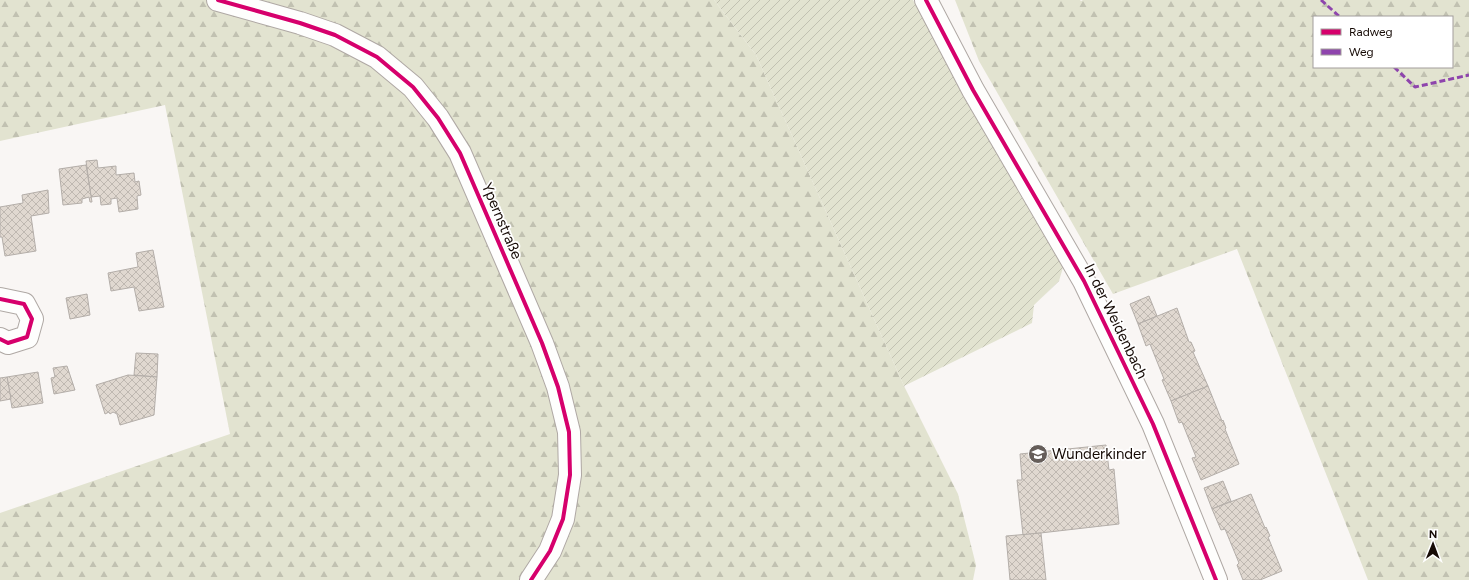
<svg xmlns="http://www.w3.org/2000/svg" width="1469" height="580" font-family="Figtree,sans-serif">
	<defs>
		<pattern id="forest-firs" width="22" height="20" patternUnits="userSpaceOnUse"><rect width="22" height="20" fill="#e2e3d0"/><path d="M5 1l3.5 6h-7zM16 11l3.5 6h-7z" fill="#c1c1b1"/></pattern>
		<pattern id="garden-furrows" width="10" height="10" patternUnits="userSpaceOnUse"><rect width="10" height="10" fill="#e2e3d0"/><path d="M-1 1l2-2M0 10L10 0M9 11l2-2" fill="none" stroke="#c1c1b1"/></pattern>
		<pattern id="building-cross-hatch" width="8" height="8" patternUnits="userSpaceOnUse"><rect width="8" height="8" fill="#e0d8d0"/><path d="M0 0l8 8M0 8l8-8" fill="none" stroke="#bfb8b1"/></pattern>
	</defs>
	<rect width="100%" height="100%" fill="#f9f6f4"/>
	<g fill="url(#forest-firs)" fill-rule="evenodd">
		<path d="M0 0H714L756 55 904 386 958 494 976 565 973 580H0V513L230 434 165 105 0 141Z"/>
		<path d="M955 0H1080L1081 1 1083 0H1469V580H1368L1237 249 1113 294 979 61ZM1314 17H1452V67H1314Z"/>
	</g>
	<path fill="url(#garden-furrows)" d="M714 0H913L984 130 1064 264 1059 281 1034 305 1032 323 904 386 756 55Z"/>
	<g fill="url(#building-cross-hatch)" stroke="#b4aea9">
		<path d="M97 160 98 168 116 166V175L134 173 135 182 139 181 141 195 137 196 138 209 119 212 117 198 111 199V204L101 205 100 196 91 197 86 161Z"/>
		<path d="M86 165 92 202H90L89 197 82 199V203L63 205 59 169Z"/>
		<path d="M48 190 49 213 31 216 36 251 5 256 2 237H0V207L23 203 22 195Z"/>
		<path d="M153 250 164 307 139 311 134 287 111 291 108 273 138 267 136 253Z"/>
		<path d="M87 294 90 315 70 319 66 298Z"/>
		<path d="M1149 296 1157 316 1138 324 1130 304Z"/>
		<path d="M1177 308 1189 342H1191L1195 351 1193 352 1208 386 1171 401 1162 380 1164 379 1150 344 1146 346 1138 324Z"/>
		<path d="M136 353 158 354 157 377 134 375Z"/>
		<path d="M67 366 75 390 54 394 51 378 55 377 53 368Z"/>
		<path d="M38 372 43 403 12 408 7 377Z"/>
		<path d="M128 375 157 377 154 415 120 425 117 414 113 412 110 414 109 412 105 414 96 385Z"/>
		<path d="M7 377 11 399 0 401V378Z"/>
		<path d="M1208 386 1222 421 1223 420 1226 428 1225 429 1239 464 1201 480 1192 458 1196 457 1182 422 1179 423 1171 401Z"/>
		<path d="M1106 445 1109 470 1114 469 1119 524 1023 535 1017 480H1022L1020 454Z"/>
		<path d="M1223 481 1231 501 1212 509 1204 488Z"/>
		<path d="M1251 494 1265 528 1266 527 1270 536 1268 537 1282 571 1260 580H1243L1237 565 1239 563 1225 529 1221 530 1212 509Z"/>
		<path d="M1041 533 1046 580H1010L1006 536Z"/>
	</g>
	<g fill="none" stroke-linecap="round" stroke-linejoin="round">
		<defs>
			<g id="street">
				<path d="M218 0 300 23 335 35 377 57 413 87 438 118 460 153 542 343 558 387 569 432 570 475 563 519 550 551 531 580"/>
				<path d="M926 0 973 90 1084 281 1153 424 1216 580"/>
				<path d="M0 299 24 304 32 319 27 337 8 343 0 339"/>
			</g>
		</defs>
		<use href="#street" stroke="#afa8a4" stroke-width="24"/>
		<use href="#street" stroke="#fefefd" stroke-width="22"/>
		<g stroke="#8e44ad" stroke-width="3" stroke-dasharray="6 3" stroke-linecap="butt">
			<path d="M1321 0 1340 17"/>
			<path d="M1394 67 1415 87 1469 75"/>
		</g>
		<defs>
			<g id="cycleway">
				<path d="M218 0 300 23 335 35 377 57 413 87 438 118 460 153 542 343 558 387 569 432 570 475 563 519 550 551 531 580"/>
				<path d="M926 0 973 90 1084 281 1153 424 1216 580"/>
				<path d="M0 299 24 304 32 319 27 337 8 343 0 339"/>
			</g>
		</defs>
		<use href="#cycleway" stroke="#fff" stroke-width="6"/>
		<use href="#cycleway" stroke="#d6006c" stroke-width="4"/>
	</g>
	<defs>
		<symbol id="school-disc" viewBox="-11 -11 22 22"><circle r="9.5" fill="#655d59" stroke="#fff"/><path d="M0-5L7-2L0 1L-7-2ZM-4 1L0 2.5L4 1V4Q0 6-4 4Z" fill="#fff"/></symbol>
	</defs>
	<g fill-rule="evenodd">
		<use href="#school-disc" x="1027" y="443" width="22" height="22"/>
	</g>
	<g text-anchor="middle" stroke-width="3.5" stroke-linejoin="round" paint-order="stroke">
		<g font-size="15" fill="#160b06" stroke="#fff">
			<text transform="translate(502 221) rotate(67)" y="5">Ypernstraße</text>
			<text transform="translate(1116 321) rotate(64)" y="5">In der Weidenbach</text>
		</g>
		<g font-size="15" fill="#160b06" stroke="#fff" text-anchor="start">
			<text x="1052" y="459">Wunderkinder</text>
		</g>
	</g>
	<rect x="1313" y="16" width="140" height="52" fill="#ffffff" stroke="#a29d9b"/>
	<rect x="1321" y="29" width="20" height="6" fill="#d6006c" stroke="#a29d9b"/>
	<text x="1349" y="36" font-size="12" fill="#160b06">Radweg</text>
	<rect x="1321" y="49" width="20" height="6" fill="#8e44ad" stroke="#a29d9b"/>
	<text x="1349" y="56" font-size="12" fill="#160b06">Weg</text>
	<g transform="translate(1433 544) rotate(1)" stroke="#ffffff" stroke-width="3" paint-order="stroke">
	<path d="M0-3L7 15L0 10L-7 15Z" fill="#160b06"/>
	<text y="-6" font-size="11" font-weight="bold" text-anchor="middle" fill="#160b06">N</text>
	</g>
</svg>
